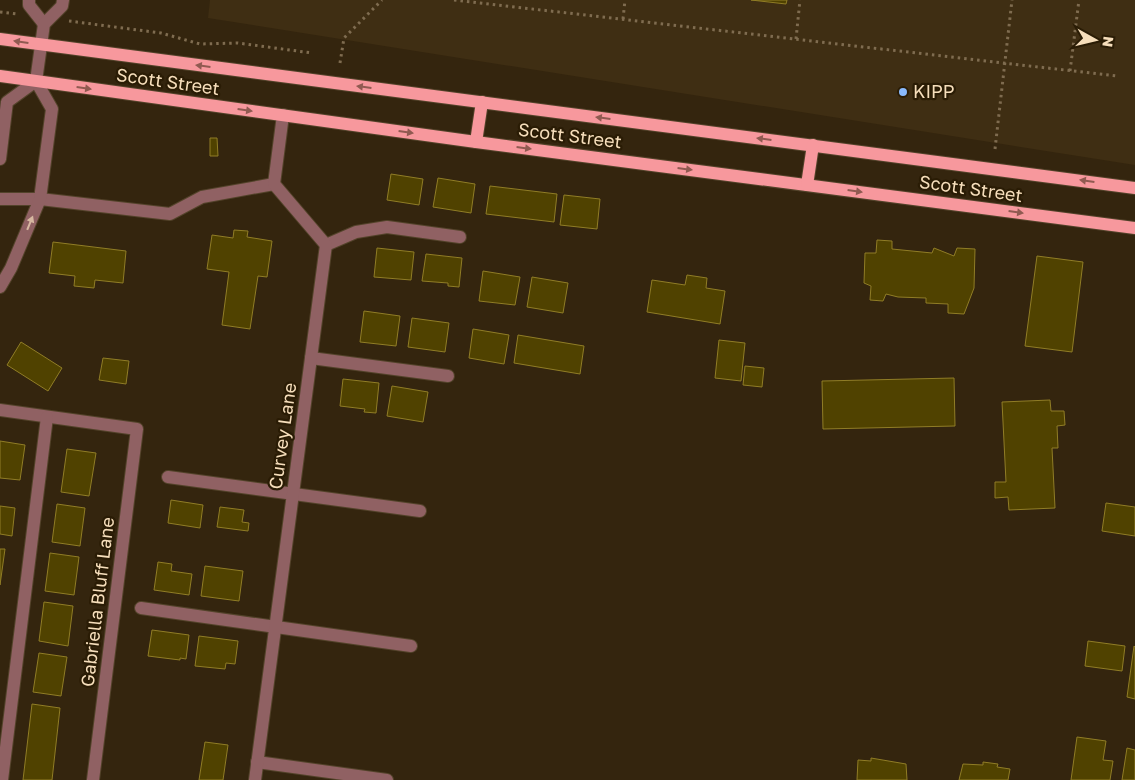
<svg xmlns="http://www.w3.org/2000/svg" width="1135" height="780" font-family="'Golos Text',sans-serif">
	<rect width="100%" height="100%" fill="#34250e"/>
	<path fill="#3f2e13" d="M210 0H1135V165L208 18Z"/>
	<g fill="#504200" stroke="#907d26">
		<path d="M751 0H787L786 4Z"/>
		<path d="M210 138H217L218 156H210Z"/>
		<path d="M391 174 423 179 419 205 387 200Z"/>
		<path d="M438 178 475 184 471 213 433 207Z"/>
		<path d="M490 186 557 194 554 222 486 214Z"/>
		<path d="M564 195 600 199 597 229 560 225Z"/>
		<path d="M234 230 248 231 247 237 272 241 267 277 258 276 250 329 222 325 229 272 207 269 212 235 233 238Z"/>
		<path d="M877 240 892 241V249L932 253 934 248 954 256 957 248 975 249 974 288 964 314 948 313V304L926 303V298L898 297 886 294 883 301 870 300 871 286 864 283 865 253H876Z"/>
		<path d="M53 242 126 251 123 283 95 280 94 288 74 286 75 276 49 273Z"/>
		<path d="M377 248 414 252 411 280 374 277Z"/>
		<path d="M426 254 462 258 459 287 448 286V283L422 281Z"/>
		<path d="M1037 256 1083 262 1072 352 1025 346Z"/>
		<path d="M483 271 520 277 515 305 479 301Z"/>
		<path d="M687 275 707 278 706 288 725 291 720 324 647 312 652 280 685 285Z"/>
		<path d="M532 277 568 283 563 313 527 307Z"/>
		<path d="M364 311 400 316 396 346 360 342Z"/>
		<path d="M412 318 449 323 445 352 408 347Z"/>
		<path d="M473 329 509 335 504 364 469 358Z"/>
		<path d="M518 335 584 346 580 374 514 363Z"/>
		<path d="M719 340 745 343 741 381 715 378Z"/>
		<path d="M21 342 62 368 48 391 7 365Z"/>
		<path d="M103 358 129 361 126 384 99 380Z"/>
		<path d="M745 366 764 368 762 387 743 385Z"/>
		<path d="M954 378 955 426 823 429 822 381Z"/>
		<path d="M343 379 379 383 376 413 364 412 365 409 340 406Z"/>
		<path d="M392 386 428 392 423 422 387 416Z"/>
		<path d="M1050 400 1051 411H1064L1065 425 1057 426 1058 448H1052L1055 508 1009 510 1008 497 995 498V482H1006L1002 402Z"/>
		<path d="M0 441 25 445 20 480 0 478Z"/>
		<path d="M67 449 96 453 89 496 61 492Z"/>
		<path d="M171 500 203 505 200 528 168 523Z"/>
		<path d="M1106 503 1135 507V536L1102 531Z"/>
		<path d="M57 504 85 508 80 546 52 542Z"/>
		<path d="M0 506 15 508 12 536 0 534Z"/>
		<path d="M220 507 244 510 242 522 249 523 248 531 217 527Z"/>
		<path d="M0 549H5L0 585Z"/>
		<path d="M50 553 79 557 74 595 45 591Z"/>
		<path d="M158 562 172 564 171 571 192 574 189 595 154 590Z"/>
		<path d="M205 566 243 571 239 601 201 596Z"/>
		<path d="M44 602 73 606 68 646 39 641Z"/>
		<path d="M152 630 189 635 186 659 180 658V660L148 656Z"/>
		<path d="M199 636 238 641 235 664 226 663 225 669 195 666Z"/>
		<path d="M1088 641 1125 646 1122 671 1085 666Z"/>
		<path d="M1134 646 1135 647V699L1127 697Z"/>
		<path d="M39 653 67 657 61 696 33 692Z"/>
		<path d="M32 704 60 708 52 780H23Z"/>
		<path d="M1077 737 1106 741 1103 760 1113 761 1110 780H1071Z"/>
		<path d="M205 742 228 745 223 780H199Z"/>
		<path d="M1127 748 1135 750V780H1122Z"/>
		<path d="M871 758 906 764 907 780H857L858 760 871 761Z"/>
		<path d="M983 762 998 764 997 767 1010 769 1008 780H959L963 764 983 765Z"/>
	</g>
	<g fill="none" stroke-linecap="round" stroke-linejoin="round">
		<defs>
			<g id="minor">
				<path d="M29 0V5L44 24"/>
				<path d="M0 159 7 102 36 81"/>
				<path d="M0 199H40L170 214 202 197 274 184"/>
				<path d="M326 245 356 232 387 227 460 237"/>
				<path d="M0 287 11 268 40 199 52 109 36 81 44 24 62 6 63 0"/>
				<path d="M311 358 448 376"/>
				<path d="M0 410 137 429 93 780"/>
				<path d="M168 477 420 511"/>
				<path d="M141 608 411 646"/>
				<path d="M257 762 387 780"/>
				<path d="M2 780 47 417"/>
				<path d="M255 780 326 245 274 184 283 115"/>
			</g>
			<g id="major">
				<path d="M0 39 1135 188"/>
				<path d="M0 76 476 142 1135 228"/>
				<path d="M476 142 482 102"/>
				<path d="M807 185 813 145"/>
			</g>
		</defs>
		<use href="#minor" stroke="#53432a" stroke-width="14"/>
		<use href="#major" stroke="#53432a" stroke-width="14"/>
		<g stroke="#7f6c50" stroke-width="3" stroke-dasharray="2.5 4" stroke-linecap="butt">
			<path d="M454 0 1117 76"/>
			<path d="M0 12 17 14"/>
			<path d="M623 19 625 0"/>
			<path d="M69 21 161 33 200 44 238 43 312 53"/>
			<path d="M796 39 800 0"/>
			<path d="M340 63 344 38 382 0"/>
			<path d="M1070 71 1079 0"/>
			<path d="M995 149 1012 0"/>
		</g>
		<use href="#minor" stroke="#906163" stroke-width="12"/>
		<use href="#major" stroke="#f7989d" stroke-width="12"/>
	</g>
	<defs><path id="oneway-solid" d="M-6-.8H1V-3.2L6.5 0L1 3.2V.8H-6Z" transform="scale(1.25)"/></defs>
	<g fill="#905a51">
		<use href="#oneway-solid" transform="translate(21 42) rotate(-172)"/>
		<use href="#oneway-solid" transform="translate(203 66) rotate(-173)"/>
		<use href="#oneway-solid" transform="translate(364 87) rotate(-173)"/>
		<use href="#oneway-solid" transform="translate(84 88) rotate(8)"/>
		<use href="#oneway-solid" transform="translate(245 110) rotate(8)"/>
		<use href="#oneway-solid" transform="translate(603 118) rotate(-173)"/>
		<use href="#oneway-solid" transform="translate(406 132) rotate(8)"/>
		<use href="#oneway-solid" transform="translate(764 139) rotate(-173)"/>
		<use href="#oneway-solid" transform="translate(524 148) rotate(7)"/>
		<use href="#oneway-solid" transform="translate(685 169) rotate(7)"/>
		<use href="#oneway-solid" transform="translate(1087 181) rotate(-172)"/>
		<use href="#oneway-solid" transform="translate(855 191) rotate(8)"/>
		<use href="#oneway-solid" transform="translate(1016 212) rotate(8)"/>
	</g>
	<use fill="#d7b8a1" href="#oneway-solid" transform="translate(30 223) rotate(-68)"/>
	<circle fill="#8abafc" stroke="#2a1c05" stroke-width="2" cx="903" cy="92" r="5"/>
	<g text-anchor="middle" stroke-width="4.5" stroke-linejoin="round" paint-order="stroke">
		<g font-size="18" fill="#f6debb" stroke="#2a1c05">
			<text transform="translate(168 82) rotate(8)" y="6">Scott Street</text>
			<text transform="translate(570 136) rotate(7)" y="6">Scott Street</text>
			<text transform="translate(971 189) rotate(8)" y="6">Scott Street</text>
			<text transform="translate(283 436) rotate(-82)" y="6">Curvey Lane</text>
			<text transform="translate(98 602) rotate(-83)" y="6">Gabriella Bluff Lane</text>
		</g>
		<g font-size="18" fill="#f6debb" stroke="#2a1c05" text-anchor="start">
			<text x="913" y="98">KIPP</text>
		</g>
	</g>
	<g transform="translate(1095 40) rotate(98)" stroke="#2a1c05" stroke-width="4" paint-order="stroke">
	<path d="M0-4L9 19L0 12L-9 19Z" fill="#f6debb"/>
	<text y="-8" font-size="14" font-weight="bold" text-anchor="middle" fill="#f6debb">N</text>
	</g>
</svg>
